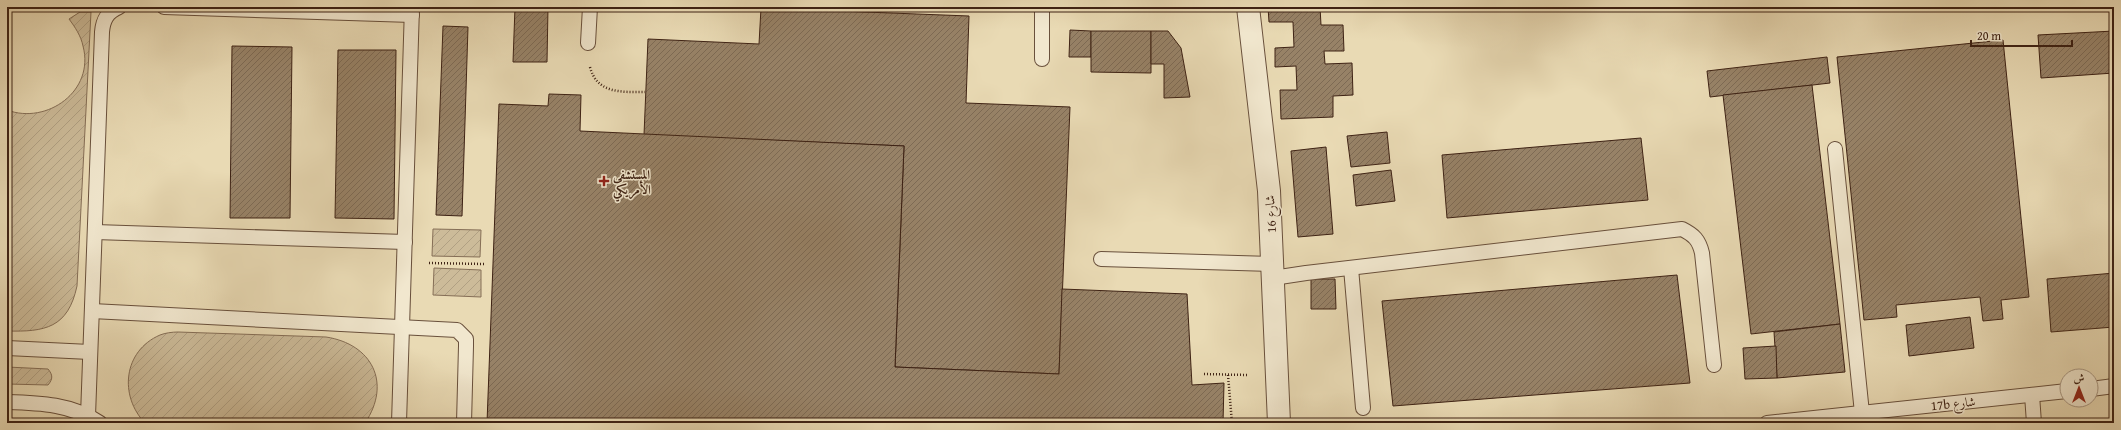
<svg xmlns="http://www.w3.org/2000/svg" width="2121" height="430" font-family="'Gentium Book Plus',Amiri,serif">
	<defs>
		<pattern id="garden-furrows" width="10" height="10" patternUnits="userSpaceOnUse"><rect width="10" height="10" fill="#cb9"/><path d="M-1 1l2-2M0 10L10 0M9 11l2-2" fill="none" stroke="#b0a083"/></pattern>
		<pattern id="building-hatch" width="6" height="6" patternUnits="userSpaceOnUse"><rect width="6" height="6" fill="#978267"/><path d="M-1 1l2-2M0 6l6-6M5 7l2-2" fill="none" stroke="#7d6a54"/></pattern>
	</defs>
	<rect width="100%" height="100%" fill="#e9dab4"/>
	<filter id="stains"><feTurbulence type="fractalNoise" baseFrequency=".005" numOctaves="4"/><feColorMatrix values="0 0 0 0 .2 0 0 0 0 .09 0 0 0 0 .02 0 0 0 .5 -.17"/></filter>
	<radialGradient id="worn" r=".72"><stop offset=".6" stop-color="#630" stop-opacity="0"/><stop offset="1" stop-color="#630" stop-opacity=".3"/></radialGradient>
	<g fill="url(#garden-furrows)" stroke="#856e56">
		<path d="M80 12H91L77 286C68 328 45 332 7 331V110C47 125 95 91 83 46 81 36 75 27 69 19Z"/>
		<path d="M433 229 481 230 480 257 432 256Z"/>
		<path d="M434 268 481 270V297L433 295Z"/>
		<path d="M178 332 326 337C372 344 392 383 365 423H145C119 396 123 351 160 335 165 333 172 332 178 332Z"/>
		<path d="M7 367 48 369C53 375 53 379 48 385L7 384Z"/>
	</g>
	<g fill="url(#building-hatch)" stroke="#3e2214">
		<path d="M515 7H548L547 62H513Z"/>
		<path d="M1268 7H1320L1321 25H1343L1344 51H1324L1325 64 1352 63 1353 95 1333 96V117L1281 119 1280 90H1297L1296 66 1275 67V48L1294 47 1293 22H1269Z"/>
		<path d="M1859 7H1898L1859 11Z"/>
		<path d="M761 8 969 16 966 103 1070 107 1059 374 895 367 904 146 644 135 648 39 759 44Z"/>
		<path d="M443 26 468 27 462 216 436 215Z"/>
		<path d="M1070 30 1091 31V57H1069Z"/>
		<path d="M1091 31H1151V73L1091 72Z"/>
		<path d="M1151 31H1168L1181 48 1190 97 1164 98V64H1151Z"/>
		<path d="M2114 31V73L2041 78 2038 35Z"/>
		<path d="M2003 40 2029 297 2001 300 2003 319 1983 321 1980 297 1896 305 1897 317 1864 320 1837 57Z"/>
		<path d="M232 46 292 47 290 218H230Z"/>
		<path d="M338 50H396L394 219 335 218Z"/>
		<path d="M1827 57 1830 83 1710 97 1707 71Z"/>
		<path d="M1812 85 1840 324 1751 334 1723 95Z"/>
		<path d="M549 94 581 95 580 131 904 146 895 367 1059 374 1062 289 1187 294 1192 385 1224 383 1223 423H487L499 104 548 106Z"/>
		<path d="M1387 132 1390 163 1351 167 1347 136Z"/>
		<path d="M1641 138 1648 200 1447 218 1442 155Z"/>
		<path d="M1326 147 1333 234 1298 237 1291 151Z"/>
		<path d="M1391 170 1395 201 1356 206 1353 175Z"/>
		<path d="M2114 273V327L2051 332 2047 279Z"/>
		<path d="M1677 275 1690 383 1393 406 1382 301Z"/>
		<path d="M1311 279H1335L1336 309H1311Z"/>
		<path d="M1970 317 1974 348 1909 356 1906 325Z"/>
		<path d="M1840 324 1845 372 1777 378 1774 332Z"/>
		<path d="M1776 346 1777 378 1745 379 1743 348Z"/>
	</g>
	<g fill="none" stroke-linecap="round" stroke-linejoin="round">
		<defs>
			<g id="service">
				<path d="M164 7 412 15"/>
				<path d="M1042 7V59"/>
				<path d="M588 43 590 7"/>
				<path d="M1835 149 1862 413"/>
				<path d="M95 232 405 242"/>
				<path d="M1101 259 1273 264"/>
				<path d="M1351 268 1363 408"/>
				<path d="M1273 278 1306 273 1682 229C1694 235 1699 240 1702 253L1714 365"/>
				<path d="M92 311 457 330 466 339V346L464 423"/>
				<path d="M7 348 90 352"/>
				<path d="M2091 389 2114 386"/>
				<path d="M2032 395 2034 423"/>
				<path d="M7 402C41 403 71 404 100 423"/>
				<path d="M88 416 102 32C103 20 107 12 119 7"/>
				<path d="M399 423 412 7"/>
				<path d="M1767 423 2067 391"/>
			</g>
			<path id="minor" d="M1248 7 1269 191 1279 423"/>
		</defs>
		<use href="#service" stroke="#69503c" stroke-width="16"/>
		<use href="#minor" stroke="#69503c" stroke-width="24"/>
		<g stroke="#3e2214" stroke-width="2.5" stroke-dasharray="1 2" stroke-linecap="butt">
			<path d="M63 9 68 7"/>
			<path d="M590 67C597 94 622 92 645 92"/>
			<path d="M429 263 484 264"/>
			<path d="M1204 374 1247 375"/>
			<path d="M1228 375 1232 423"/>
		</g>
		<use href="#service" stroke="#f1e7ce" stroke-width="14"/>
		<use href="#minor" stroke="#f1e7ce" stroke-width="22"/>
	</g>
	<path fill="#8f2418" stroke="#f1e7ce" stroke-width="1.5" d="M602 175h4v4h4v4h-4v4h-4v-4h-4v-4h4z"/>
	<g text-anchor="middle" stroke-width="3" stroke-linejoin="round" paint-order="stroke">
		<g font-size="13" font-weight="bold" fill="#3e2214" stroke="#f1e7ce" text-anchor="start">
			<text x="613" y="179">المستشفى<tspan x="613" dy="15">الأمريكي</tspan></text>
		</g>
		<g font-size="13" fill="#3e2214" stroke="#f1e7ce">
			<text transform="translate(1270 214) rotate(-93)" y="5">شارع 16</text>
			<text transform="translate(1953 403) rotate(-6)" y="5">17b شارع</text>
		</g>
	</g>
	<rect width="2121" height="430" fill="none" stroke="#e9dab4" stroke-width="24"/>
	<rect x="8" y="8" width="2105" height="414" fill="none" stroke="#3e2214" stroke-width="2"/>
	<rect x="12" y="12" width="2097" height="406" fill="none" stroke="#3e2214"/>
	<g transform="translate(2079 388)"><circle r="19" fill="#f1e7ce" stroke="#a99884"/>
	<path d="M0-3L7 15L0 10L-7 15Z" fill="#8f2418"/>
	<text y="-6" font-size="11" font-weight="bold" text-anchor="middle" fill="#3e2214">ش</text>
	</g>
	<path d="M1971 40v6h101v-6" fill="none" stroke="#3e2214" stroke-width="2"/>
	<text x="1977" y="40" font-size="12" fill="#3e2214" stroke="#f1e7ce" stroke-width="3" paint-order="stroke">20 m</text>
	<rect width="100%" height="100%" filter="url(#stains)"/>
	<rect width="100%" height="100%" fill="url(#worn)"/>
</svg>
